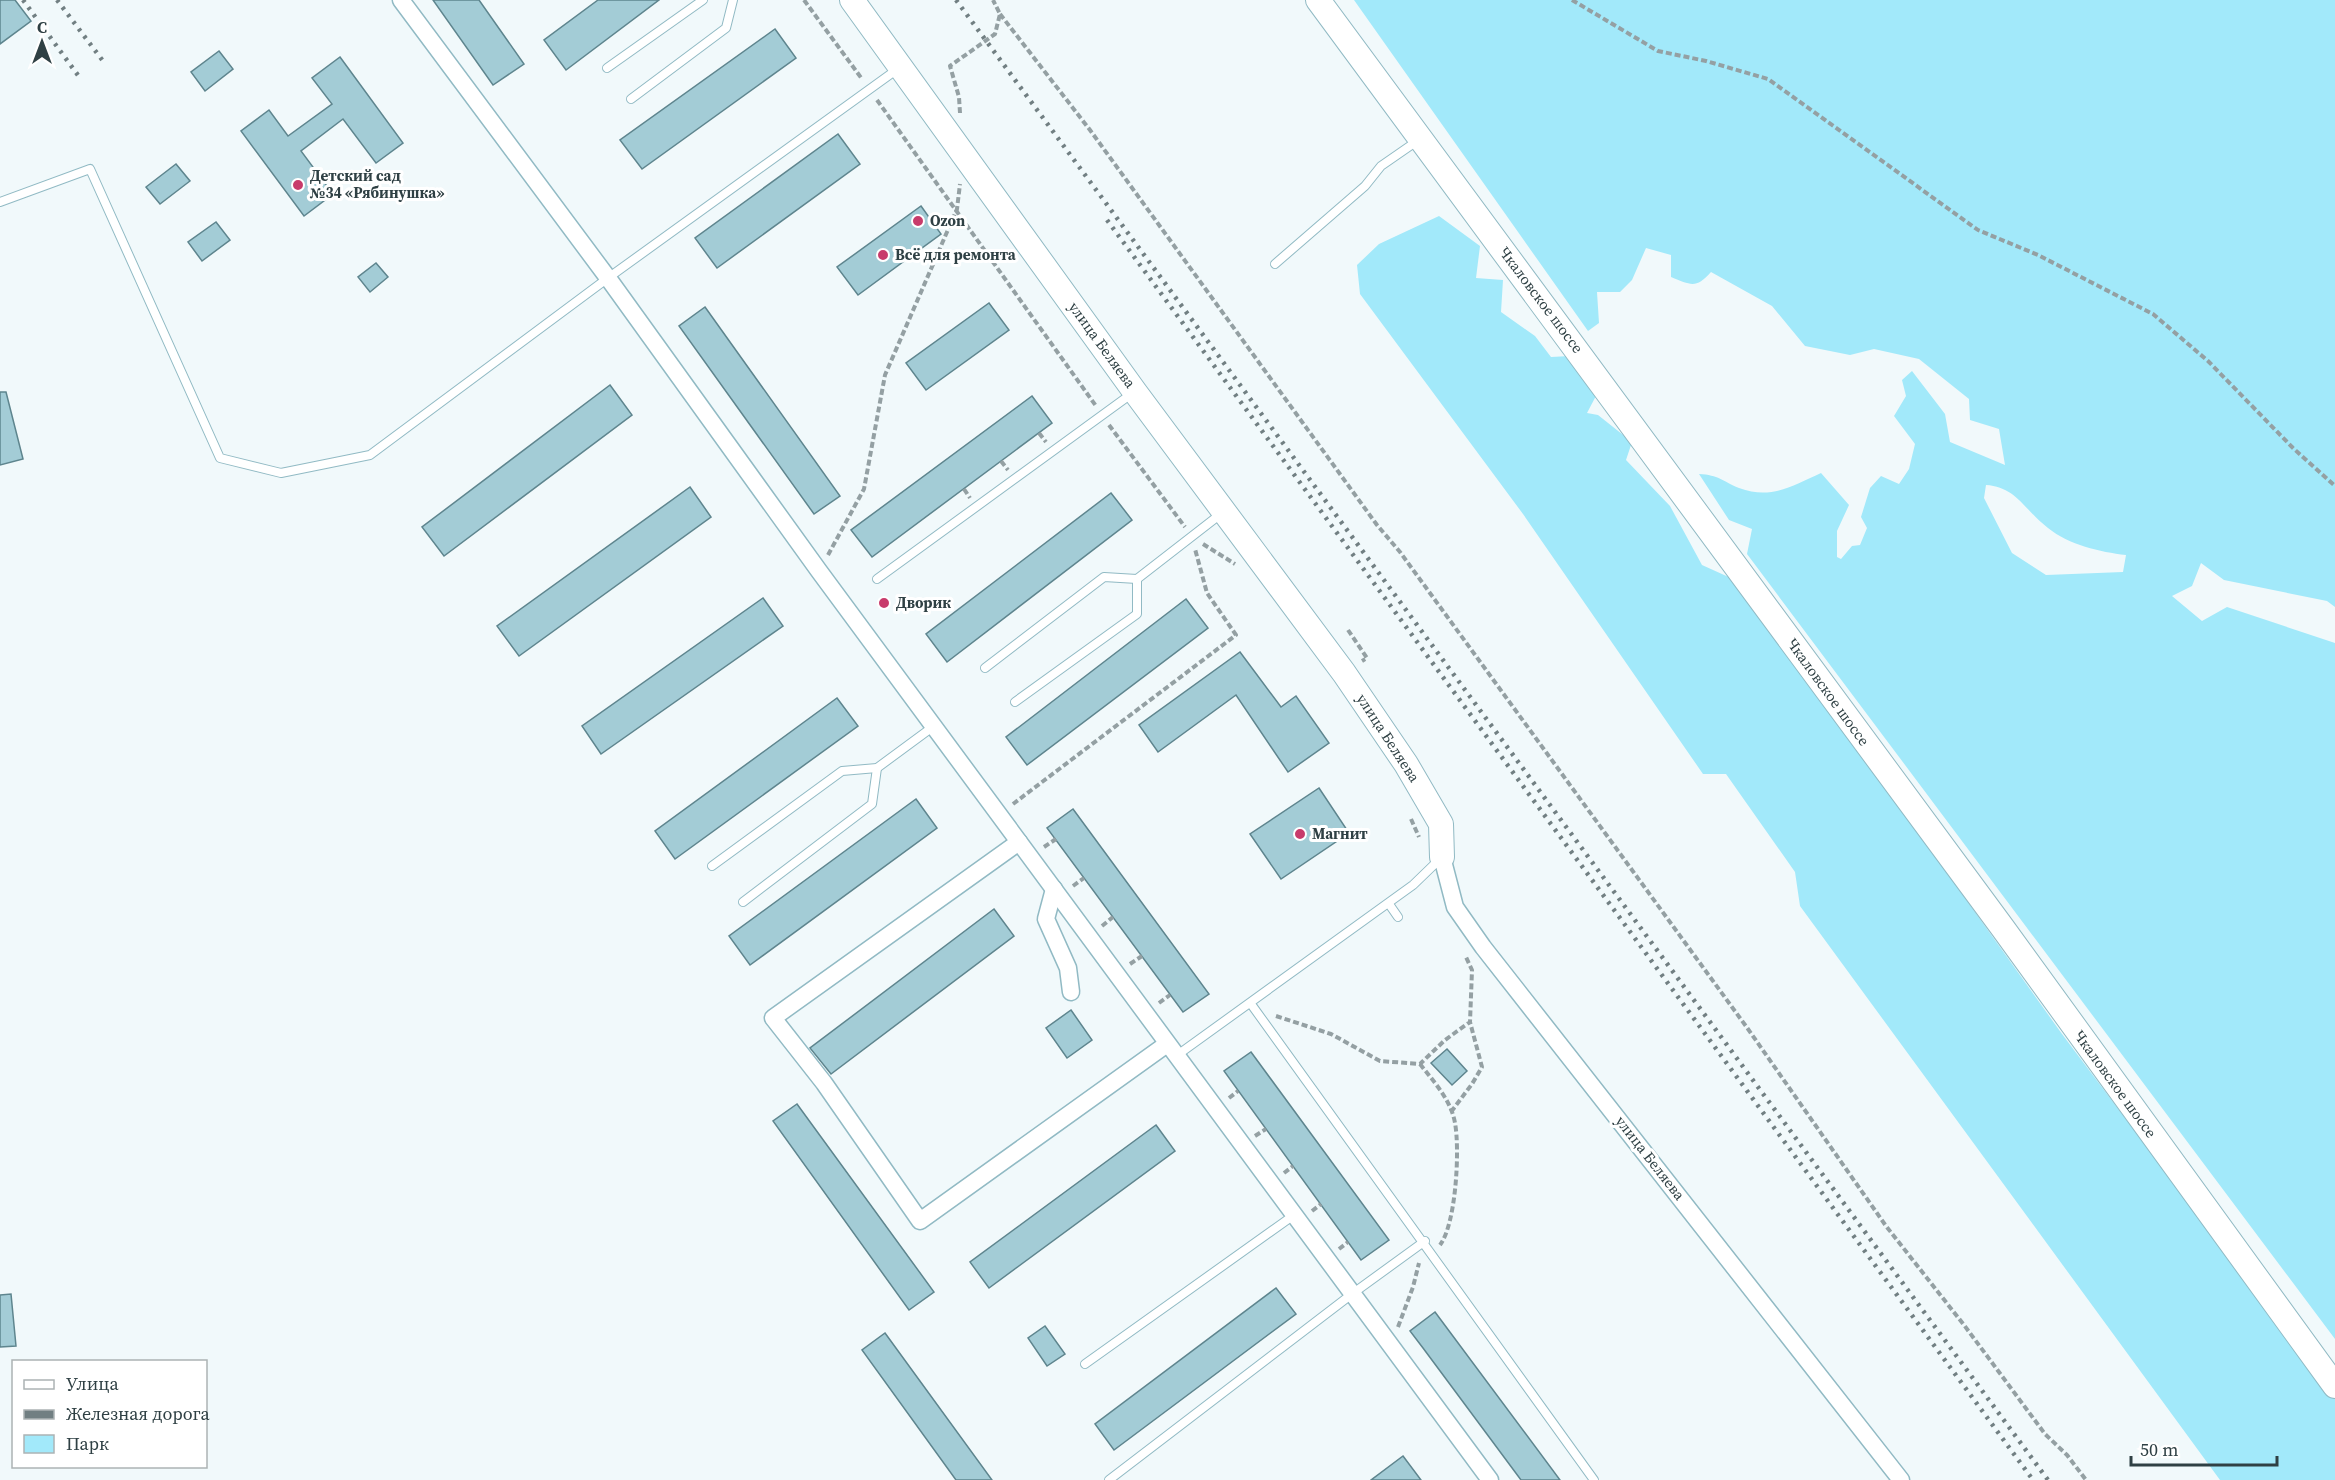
<svg xmlns="http://www.w3.org/2000/svg" width="2335" height="1480" font-family="'Source Serif 4',serif">
	<rect width="100%" height="100%" fill="#f1f9fb"/>
	<g fill="#a2e9fa" fill-rule="evenodd">
		<path d="M1354 0H2335V607L2327 601 2224 580 2201 563 2192 586 2172 596 2202 621 2227 607 2335 643V1339L1747 554 1752 529 1729 520 1699 474C1719 475 1722 481 1739 488 1771 500 1792 486 1821 473L1849 505 1837 531V557L1841 559 1852 546 1860 545 1867 528 1861 517 1870 488 1881 476 1899 484 1909 469 1915 444 1894 416 1906 396 1902 380 1912 371 1945 414 1950 442 2005 465 1999 429 1970 420 1969 399 1919 359 1874 349 1850 355 1805 346 1772 306 1711 272C1696 289 1691 285 1671 277V255L1646 248 1632 280 1620 292H1597L1599 323 1588 331ZM1986 485C2017 487 2025 511 2048 528 2069 545 2100 552 2126 555L2123 572 2046 575 2012 553 1984 498Z"/>
		<path d="M1439 216 1480 246 1476 278 1503 280 1501 312 1535 336 1551 357 1570 356 1597 394 1587 413 1598 415 1632 442 1626 460 1670 506 1702 565 1733 579 1820 695 2062 1034 2335 1398V1480H2220L1800 906 1795 872 1726 774H1703L1523 514 1360 294 1357 265 1379 244Z"/>
	</g>
	<g fill="#a3ccd6" stroke="#5e858e" stroke-width="1.5">
		<path d="M0 0H15L31 21 0 44Z"/>
		<path d="M433 0H479L524 64 493 85Z"/>
		<path d="M598 0H659L566 70 544 40Z"/>
		<path d="M775 29 796 58 642 169 620 140Z"/>
		<path d="M219 51 233 69 205 91 191 72Z"/>
		<path d="M340 57 403 143 376 163 343 119 301 151 333 194 304 216 241 131 269 110 288 136 332 104 312 78Z"/>
		<path d="M838 134 860 164 717 268 695 238Z"/>
		<path d="M176 164 190 181 160 204 146 187Z"/>
		<path d="M921 206 941 234 858 295 837 267Z"/>
		<path d="M216 222 230 240 202 261 188 242Z"/>
		<path d="M376 263 388 277 370 292 358 277Z"/>
		<path d="M989 303 1009 330 926 390 906 363Z"/>
		<path d="M705 307 840 496 814 514 679 326Z"/>
		<path d="M610 385 632 415 444 556 422 527Z"/>
		<path d="M0 392H6L23 459 0 465Z"/>
		<path d="M1032 396 1052 423 872 557 851 530Z"/>
		<path d="M690 487 711 517 519 656 497 626Z"/>
		<path d="M1111 493 1132 520 947 662 926 634Z"/>
		<path d="M763 598 783 626 601 754 582 726Z"/>
		<path d="M1186 599 1208 628 1027 765 1006 737Z"/>
		<path d="M1240 652 1281 707 1296 696 1329 743 1288 772 1236 695 1158 752 1139 725Z"/>
		<path d="M837 698 858 726 675 859 655 831Z"/>
		<path d="M1319 788 1349 833 1281 879 1250 834Z"/>
		<path d="M916 799 937 828 750 965 729 936Z"/>
		<path d="M1073 809 1209 994 1183 1012 1047 828Z"/>
		<path d="M994 909 1014 936 831 1074 810 1048Z"/>
		<path d="M1071 1010 1092 1040 1067 1058 1046 1028Z"/>
		<path d="M1447 1049 1467 1071 1452 1085 1431 1063Z"/>
		<path d="M1251 1052 1389 1240 1361 1260 1224 1071Z"/>
		<path d="M797 1104 934 1292 909 1310 773 1121Z"/>
		<path d="M1156 1125 1175 1151 989 1288 970 1262Z"/>
		<path d="M1276 1288 1296 1314 1114 1450 1095 1424Z"/>
		<path d="M11 1294 16 1346 0 1347V1295Z"/>
		<path d="M1435 1312 1560 1480H1521L1423 1348 1410 1331Z"/>
		<path d="M1045 1326 1065 1354 1047 1366 1028 1338Z"/>
		<path d="M885 1333 992 1480H956L862 1350Z"/>
		<path d="M1403 1456 1421 1480H1371Z"/>
	</g>
	<g fill="none" stroke-linecap="round" stroke-linejoin="round">
		<defs>
			<g id="lane">
				<path d="M607 68 703 0"/>
				<path d="M631 99 726 28 733 0"/>
				<path d="M0 202 90 169 220 458 281 473 370 455 608 278 899 68"/>
				<path d="M1275 264 1365 186 1381 166 1420 139"/>
				<path d="M877 579 1134 392"/>
				<path d="M985 668 1104 577 1137 579"/>
				<path d="M1015 702 1137 614V579L1222 513"/>
				<path d="M712 866 842 771 877 768 934 726"/>
				<path d="M743 902 872 804 877 768"/>
				<path d="M1389 904 1398 917"/>
				<path d="M1251 1004 1594 1480"/>
				<path d="M1176 1056 1413 885 1442 857"/>
				<path d="M1085 1364 1294 1215"/>
				<path d="M1109 1480 1352 1294 1425 1241"/>
			</g>
			<g id="street">
				<path d="M401 0 608 278 819 571 1490 1480"/>
				<path d="M1019 842 773 1018 824 1083 920 1221 1167 1044"/>
				<path d="M1442 857 1455 907 1483 947 1901 1480"/>
				<path d="M1054 889 1046 919 1068 968 1071 992"/>
			</g>
			<g id="secondary">
				<path d="M852 0 1135 392 1344 673 1406 764 1441 824 1442 857"/>
				<path d="M1318 0 2002 927 2335 1386"/>
			</g>
		</defs>
		<use href="#lane" stroke="#91bac4" stroke-width="10"/>
		<use href="#street" stroke="#91bac4" stroke-width="19"/>
		<use href="#secondary" stroke="#91bac4" stroke-width="26"/>
		<g stroke="#94a0a3" stroke-width="4" stroke-dasharray="6 3" stroke-linecap="butt">
			<path d="M804 0 862 79"/>
			<path d="M1572 0 1658 51 1706 61 1768 79 1978 230 2038 255 2153 314 2208 361 2293 448 2335 486"/>
			<path d="M1000 14 1090 130 1377 525 1400 552 1748 1029 1886 1226 1964 1325 2045 1434 2067 1455 2086 1480"/>
			<path d="M877 100 1096 406"/>
			<path d="M960 113 959 97 950 66 995 34 1000 14 993 0"/>
			<path d="M1109 425 1185 527"/>
			<path d="M1039 433 1046 442"/>
			<path d="M1001 461 1008 470"/>
			<path d="M964 489 970 498"/>
			<path d="M1203 544 1235 564"/>
			<path d="M828 555 864 489 885 375 957 209 960 184"/>
			<path d="M1348 630 1367 658 1362 661"/>
			<path d="M1013 804 1236 635 1207 593 1195 549"/>
			<path d="M1411 819 1419 837"/>
			<path d="M1044 847 1056 839"/>
			<path d="M1073 886 1084 878"/>
			<path d="M1102 926 1113 917"/>
			<path d="M1130 964 1142 956"/>
			<path d="M1159 1003 1170 995"/>
			<path d="M1276 1016 1331 1034 1380 1061 1420 1064 1445 1040 1470 1022 1472 970 1465 955"/>
			<path d="M1420 1064C1434 1082 1451 1100 1455 1123 1460 1150 1456 1224 1440 1245"/>
			<path d="M1229 1098 1238 1091"/>
			<path d="M1451 1112 1472 1084 1482 1067 1470 1022"/>
			<path d="M1255 1136 1266 1129"/>
			<path d="M1284 1173 1293 1166"/>
			<path d="M1312 1211 1321 1204"/>
			<path d="M1339 1249 1348 1242"/>
			<path d="M1398 1327 1413 1287 1419 1263"/>
		</g>
		<use href="#lane" stroke="#fff" stroke-width="8"/>
		<use href="#street" stroke="#fff" stroke-width="16"/>
		<use href="#secondary" stroke="#fff" stroke-width="24"/>
		<g stroke="#717f82" stroke-width="4.5" stroke-dasharray="3 6" stroke-linecap="butt">
			<path d="M23 0 80 78"/>
			<path d="M57 0 103 61"/>
			<path d="M956 0 2048 1480"/>
			<path d="M1107 220 2033 1480"/>
		</g>
	</g>
	<g fill="#c83b6b" stroke="#fff" stroke-width="2">
		<circle cx="298" cy="185" r="6"/>
		<circle cx="918" cy="221" r="6"/>
		<circle cx="883" cy="255" r="6"/>
		<circle cx="884" cy="603" r="6"/>
		<circle cx="1300" cy="834" r="6"/>
	</g>
	<g text-anchor="middle" stroke-width="6" stroke-linejoin="round" paint-order="stroke">
		<g font-size="15" font-weight="bold" fill="#2f4044" stroke="#fff" text-anchor="start">
			<text x="310" y="181">Детский сад<tspan x="310" dy="17">№34 «Рябинушка»</tspan></text>
			<text x="930" y="226">Ozon</text>
			<text x="895" y="260">Всё для ремонта</text>
			<text x="896" y="608">Дворик</text>
			<text x="1312" y="839">Магнит</text>
		</g>
		<g font-size="15" fill="#2f4044" stroke="#fff">
			<text transform="translate(1541 300) rotate(53)" y="5">Чкаловское шоссе</text>
			<text transform="translate(1102 345) rotate(54)" y="5">улица Беляева</text>
			<text transform="translate(1828 692) rotate(54)" y="5">Чкаловское шоссе</text>
			<text transform="translate(1388 738) rotate(57)" y="5">улица Беляева</text>
			<text transform="translate(2115 1084) rotate(54)" y="5">Чкаловское шоссе</text>
			<text transform="translate(1650 1158) rotate(52)" y="5">улица Беляева</text>
		</g>
	</g>
	<rect x="12" y="1360" width="195" height="108" fill="#ffffff" stroke="#acb3b4" stroke-width="1.5"/>
	<rect x="24" y="1380" width="30" height="9" fill="#ffffff" stroke="#acb3b4" stroke-width="1.5"/>
	<text x="66" y="1390" font-size="18" fill="#2f4044">Улица</text>
	<rect x="24" y="1410" width="30" height="9" fill="#717f82" stroke="#acb3b4" stroke-width="1.5"/>
	<text x="66" y="1420" font-size="18" fill="#2f4044">Железная дорога</text>
	<rect x="24" y="1435" width="30" height="18" fill="#a2e9fa" stroke="#acb3b4" stroke-width="1.5"/>
	<text x="66" y="1450" font-size="18" fill="#2f4044">Парк</text>
	<g transform="translate(42 42)" stroke="#ffffff" stroke-width="4.5" paint-order="stroke">
	<path d="M0-4.5L10 22L0 15L-10 22Z" fill="#2f4044"/>
	<text y="-9" font-size="16" font-weight="bold" text-anchor="middle" fill="#2f4044">С</text>
	</g>
	<path d="M2131 1456v9h146v-9" fill="none" stroke="#2f4044" stroke-width="3"/>
	<text x="2140" y="1456" font-size="18" fill="#2f4044" stroke="#ffffff" stroke-width="4.5" paint-order="stroke">50 m</text>
</svg>
